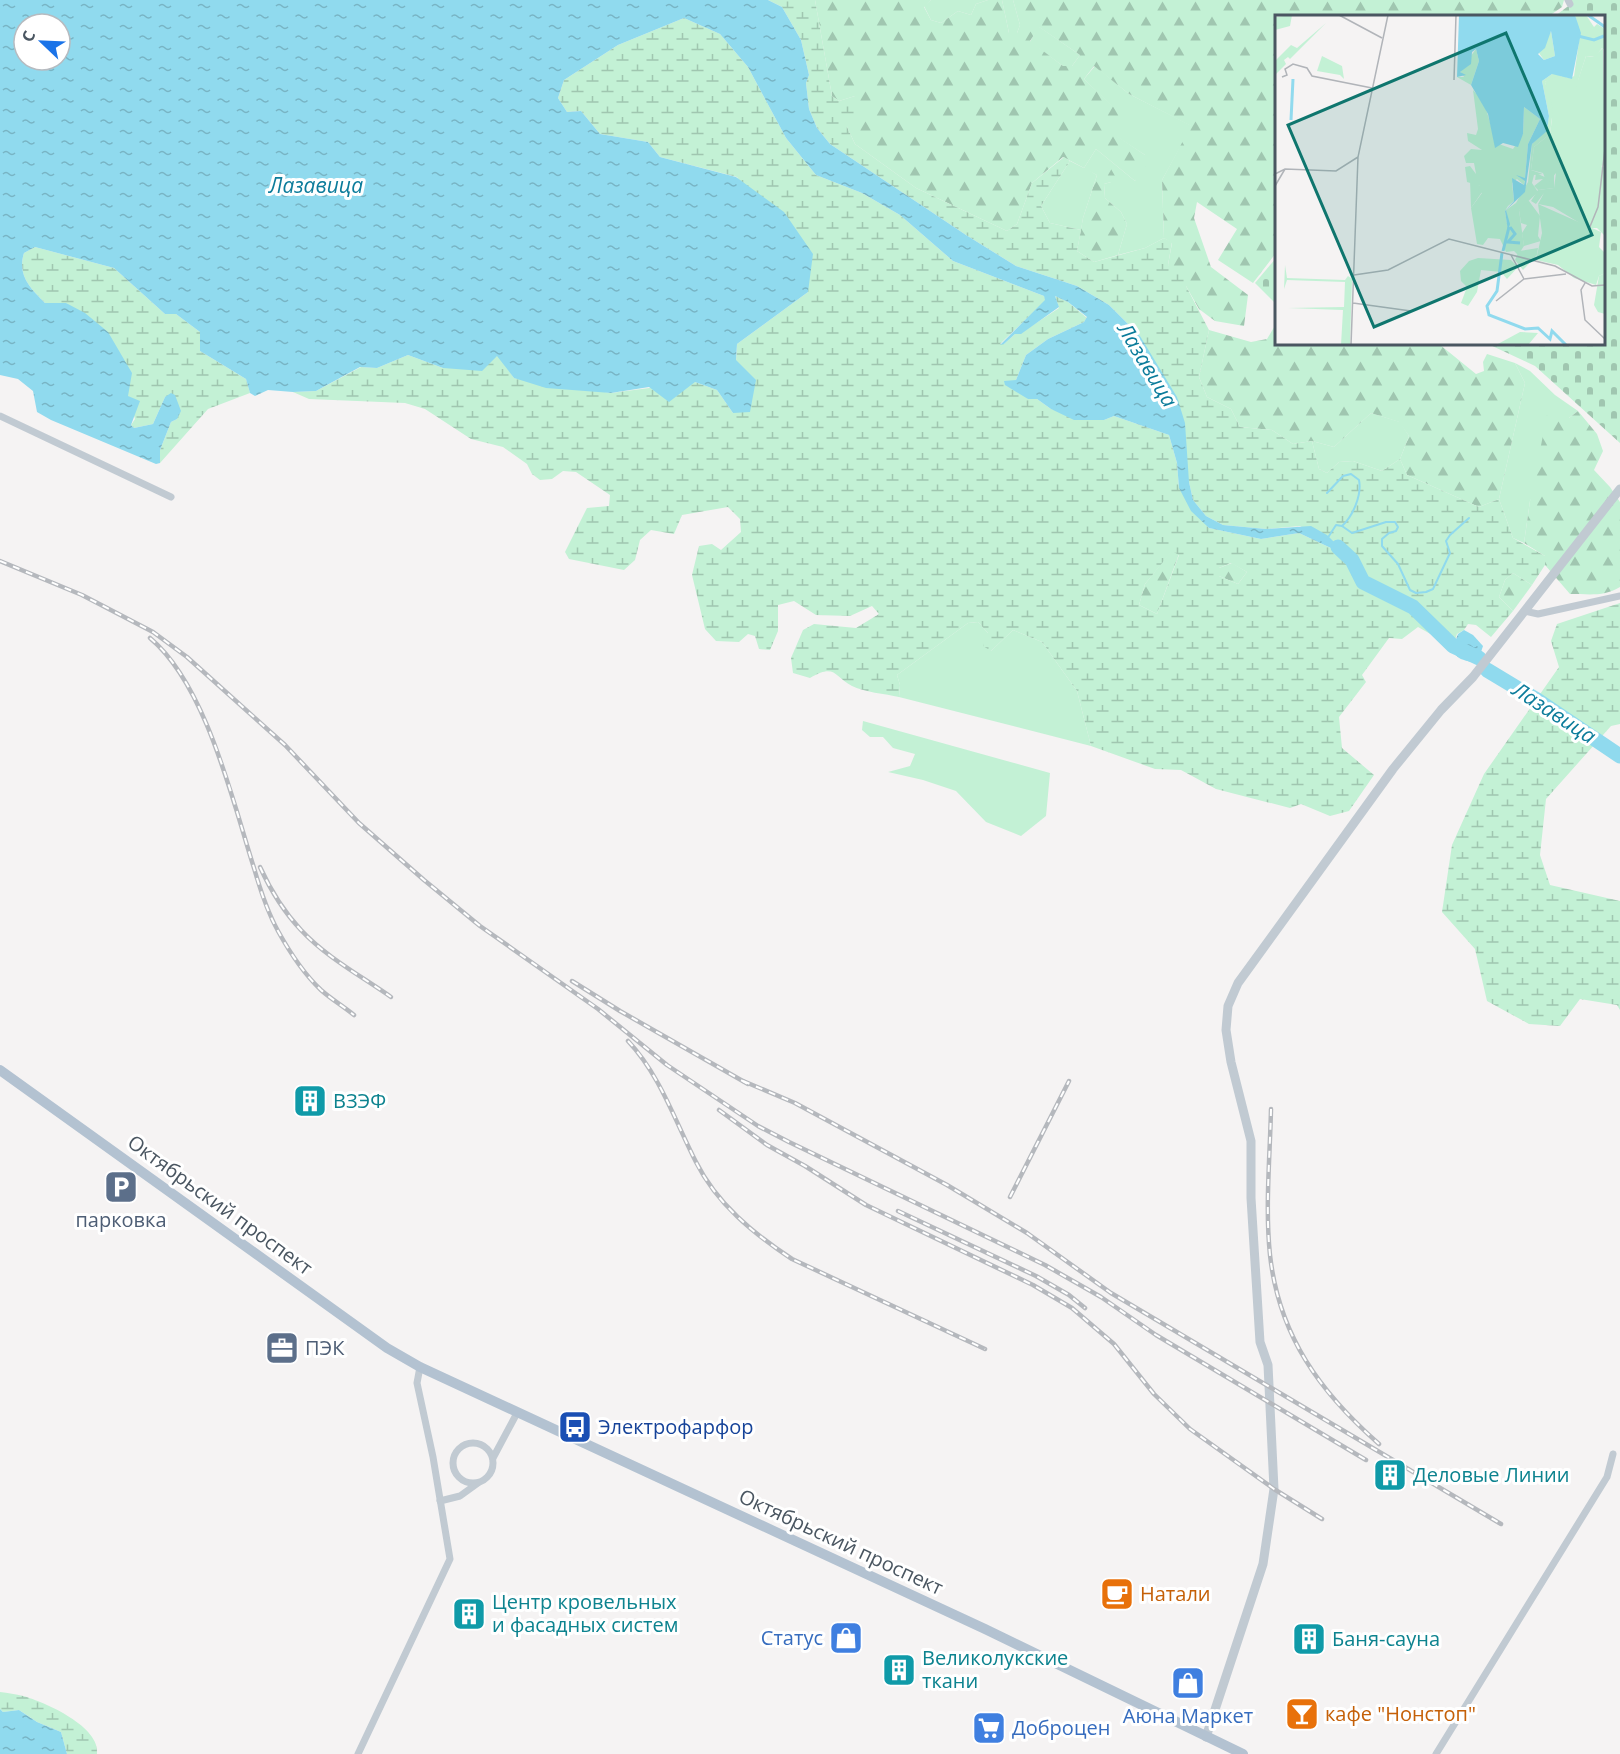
<svg xmlns="http://www.w3.org/2000/svg" width="1620" height="1754" font-family="'Open Sans',sans-serif">
	<defs>
		<pattern id="forest-firs" width="22" height="20" patternUnits="userSpaceOnUse" patternTransform="scale(1.5)"><rect width="22" height="20" fill="#c3f1d5"/><path d="M5 1l3.5 6h-7zM16 11l3.5 6h-7z" fill="#a0c6b0"/></pattern>
		<pattern id="wetland-marsh" width="20" height="14" patternUnits="userSpaceOnUse" patternTransform="scale(1.5)"><rect width="20" height="14" fill="#c3f1d5"/><path d="M1 5h8M5 5V1M11 12h8M15 12V8" fill="none" stroke="#a0c6b0"/></pattern>
		<pattern id="cemetery-stones" width="16" height="16" patternUnits="userSpaceOnUse" patternTransform="scale(1.5)"><rect width="16" height="16" fill="#c3f1d5"/><path d="M2 7V4a2 2 0 0 1 4 0v3zM10 15v-3a2 2 0 0 1 4 0v3z" fill="#a0c6b0"/></pattern>
		<pattern id="water-ripples" width="26" height="14" patternUnits="userSpaceOnUse" patternTransform="scale(1.5)"><rect width="26" height="14" fill="#90daee"/><path d="M2 4q2-2 4 0t4 0M15 11q2-2 4 0t4 0" fill="none" stroke="#78b4c4"/></pattern>
	</defs>
	<rect width="100%" height="100%" fill="#f5f3f3"/>
	<g fill="#c3f1d5">
		<path d="M931 0H988L976 4 971 15 958 11 941 23 931 20 924 6Z"/>
		<path d="M1002 0H1013L1020 25 1017 33H1009Z"/>
		<path d="M1038 26 1080 55 1072 66H1063L1030 42Z"/>
		<path d="M1095 66 1129 94 1192 126 1162 180 1164 238 1145 248 1118 255 1127 224 1121 212 1105 198 1104 184 1111 182 1090 171 1097 175 1083 218 1081 230 1050 223 1041 206 1070 161 1084 168 1096 149 1135 181 1145 155 1116 136 1120 114 1084 79Z"/>
		<path d="M1515 363 1530 371 1555 395 1578 411 1569 418 1530 501 1524 543 1513 538 1499 499 1525 383Z"/>
		<path d="M1371 413 1400 422 1409 436 1400 459 1382 471 1353 461 1339 462 1327 473 1319 469 1312 441 1334 447Z"/>
		<path d="M978 622 988 633 991 651 1013 630 1042 642 1077 691 1091 746 899 697 900 685 897 675 968 623Z"/>
		<path d="M863 721 1050 773 1046 816 1021 836 986 822 956 791 923 780 888 772 910 766 915 754 893 748 883 737H870L862 730Z"/>
	</g>
	<g fill="url(#forest-firs)" fill-rule="evenodd">
		<path d="M815 0H931L924 7 931 20 941 23 958 11 971 15 976 4 988 0H1002L1009 33H1017L1020 25 1013 0H1564L1562 7 1549 16H1276V253L1253 283 1218 260 1237 229 1197 202 1194 218 1211 267 1248 295 1244 326 1215 321 1199 309 1186 286 1168 265 1172 243 1164 238 1162 180 1191 126 1129 94 1094 66 1084 79 1121 114 1117 136 1145 155 1147 164 1135 181 1096 149 1084 168 1063 157 1032 183 1017 224 1007 231 916 188 855 144 847 127 855 96 839 101 832 96ZM1039 27 1080 55 1072 66H1063L1030 41Z"/>
		<path d="M1098 162 1111 169 1115 176 1111 182 1104 184 1105 198 1121 212 1127 224 1118 255 1094 262 1077 251 1083 218 1097 175 1090 171Z"/>
		<path d="M1276 324V344H1439L1476 374 1484 371 1483 362 1487 354 1515 363 1525 383 1499 499 1479 507 1407 475 1400 459 1409 436 1399 422 1371 413 1334 447 1312 441 1293 444 1272 430 1240 427 1231 409 1207 397 1199 377 1209 330 1251 342 1267 339Z"/>
		<path d="M1553 408 1569 418 1578 411 1597 434 1603 451 1594 470 1610 487 1620 502V587C1604 597 1589 594 1570 594L1545 565V556L1524 543 1530 501 1547 415Z"/>
		<path d="M1172 550 1179 554 1157 614 1139 605 1145 584Z"/>
		<path d="M1232 563 1247 572 1238 584 1219 576V568Z"/>
		<path d="M1513 573 1532 585 1513 611 1499 597 1505 580Z"/>
	</g>
	<g fill="url(#wetland-marsh)" fill-rule="evenodd">
		<path d="M768 0H815L832 96 839 101 855 96 858 115 847 127 855 144 916 188 1007 231 1017 224 1032 183 1064 157 1070 161 1041 206 1050 223 1081 230 1077 251 1094 262 1145 248 1164 238 1172 242 1168 265 1187 274 1186 286 1209 330 1199 377 1207 397 1231 409 1240 427 1272 430 1293 444 1312 441 1319 469 1327 473 1339 462 1353 461 1382 471 1400 459 1407 475 1479 507 1499 499 1513 538 1545 556V565L1532 585 1513 573 1505 580 1499 597 1513 611 1491 637 1476 625 1468 624 1464 630 1457 634 1453 646 1454 653 1434 636 1418 627 1402 639 1389 638 1362 675 1366 682 1339 717 1342 748 1374 775 1349 811 1330 816 1301 804 1290 808 1216 789 1181 770 1155 769 1091 746 1077 691 1042 642 1013 630 991 651 983 646 988 633 978 622 968 623 897 675 900 685 899 697C886 694 863 692 852 686 834 676 835 663 810 678L793 673 791 658 803 630 814 624 856 628 879 614 872 606 850 616 816 615 794 601 778 605V631L770 650 759 649 755 636 748 634 739 642 716 641 705 629 692 575 699 546 712 544 721 550 741 532 740 519 728 507 682 515 674 534 651 530 640 540 635 560 624 570 569 559 565 552 587 508 609 506 610 495 576 472 563 471 552 479 540 480 532 474 527 464 503 447 471 439 425 409 405 403 309 399 293 392 316 391 361 367 377 368 408 355 443 368 498 355 514 378 611 393 695 382 717 390 733 413 737 344 808 292 737 177 660 157 648 142 600 134 581 111 567 112 558 98 564 80 618 45 684 18 720 34 748 67 786 138 816 175 862 193 900 215 953 261 1044 296 1046 300 1000 344H1004L1015 334 1021 333 1059 308 1055 296 1068 302 1087 318 1084 322 1048 339 1026 355 1016 380 1028 399H1037L1051 409 1104 420 1114 416 1169 435 1177 463 1179 488 1209 528 1261 539 1299 533 1333 549 1346 563 1351 561 1343 550 1300 526 1266 529 1223 525 1206 516 1193 500 1189 482 1140 336 1109 305 1077 286 1016 266 966 235 830 144 817 128 809 109 806 83 809 75 801 40 782 7ZM1172 551 1179 555 1157 614 1139 605 1145 584ZM1231 563 1247 572 1238 584 1219 576V568Z"/>
		<path d="M35 247 114 268 165 314H176L200 332V351L246 379 250 393 208 409 160 463V450L171 422 177 419 165 397 153 424 134 428 131 425 135 419 128 396 66 303H45C30 288 17 275 24 253Z"/>
		<path d="M1620 603V724L1611 726 1546 799 1540 855 1550 885 1620 901V1010L1617 1005 1580 999 1560 1026 1529 1024 1487 1001 1475 949 1442 912 1452 845 1484 774 1559 667 1551 641 1557 624Z"/>
		<path d="M0 1692C8 1693 16 1694 23 1696 45 1702 101 1727 97 1754H67L61 1732 37 1722 19 1710 3 1712 0 1709Z"/>
	</g>
	<g fill="url(#cemetery-stones)">
		<path d="M1572 0H1620V443L1535 366 1488 344H1604V16H1555L1571 4Z"/>
		<path d="M1276 258V304L1255 283Z"/>
	</g>
	<g fill="url(#water-ripples)" fill-rule="evenodd">
		<path d="M0 0H768L782 7 801 40 809 75 806 83 809 109 817 128 830 144 966 235 1016 266 1077 286 1109 305 1140 336 1177 397 1185 423 1189 482 1193 500 1206 516 1223 525 1266 529 1311 526 1327 535 1352 560 1346 563 1333 549 1299 533 1261 539 1209 528 1191 511 1179 488 1177 463 1169 435 1114 416 1104 420H1074L1051 409 1037 399H1028L1005 385 1004 381 1016 380 1026 355 1048 339 1084 322 1087 317 1068 302 1055 296 1059 307 1021 334H1015L1004 344 1000 345 1045 300 1044 296 953 261 900 215 862 193 816 175 786 138 748 67 720 34 684 18 618 45 564 80 558 98 567 112 581 111 600 134 648 142 660 157 736 177 784 212 813 254 808 292 737 344 736 360 756 380 750 412 733 413 717 390 695 382 669 402 649 387 611 393 546 388 514 378 497 356 482 371 443 368 408 355 377 368 360 367 316 391 293 392 268 390 255 396 250 393 246 379 200 351V332L176 314H165L114 268 35 247 24 253C17 275 30 288 45 303H66L85 313 108 332 132 373 128 396 140 401 131 425 134 428 153 424 165 397 171 393 175 395 181 411 177 419 171 422 160 450V463L156 464 51 420 37 412 33 391 18 379 0 375ZM24 24H60V60H24Z"/>
		<path d="M1464 630 1473 635 1483 646 1479 658 1473 662C1452 659 1451 652 1458 634Z"/>
		<path d="M0 1709 3 1712 19 1710 37 1722 61 1732 67 1754H0Z"/>
	</g>
	<g fill="none" stroke-linecap="round" stroke-linejoin="round">
		<g stroke="#90daee" stroke-width="2">
			<path d="M1327 493 1343 476 1351 474 1359 480C1362 495 1353 516 1342 526"/>
			<path d="M1327 539 1336 525 1342 526 1352 533 1386 522H1395L1398 527 1396 531 1389 533 1382 539V546L1398 564 1410 590 1416 593 1426 592 1433 589 1450 553 1446 541 1450 535 1469 518"/>
		</g>
		<g stroke="#90daee" stroke-width="15">
			<path d="M1338 547 1352 560 1363 582 1413 607 1453 646 1479 658"/>
			<path d="M1487 670 1537 700 1620 756"/>
		</g>
		<g stroke="#c1cad2" stroke-width="7">
			<path d="M1568 0 1570 4"/>
			<path d="M0 416 171 497"/>
			<path d="M1524 611 1538 614 1620 596"/>
			<circle cx="473" cy="1463" r="20"/>
			<path d="M493 1458 517 1413"/>
			<path d="M440 1501 460 1496 478 1483"/>
			<path d="M358 1754 450 1559 433 1457 417 1383 420 1367"/>
			<path d="M1436 1754 1607 1477 1613 1454"/>
		</g>
		<path stroke="#c1cad2" stroke-width="9" d="M1206 1737 1263 1564 1274 1489 1268 1365 1260 1342 1251 1198V1141L1231 1062 1226 1030 1228 1006 1238 983 1393 769 1441 710 1473 677 1620 489"/>
		<path stroke="#b3c2d1" stroke-width="10" d="M0 1070 387 1348 420 1367 985 1629 1243 1754"/>
		<defs>
			<g id="rail">
				<path d="M0 561 82 595 153 632 187 657 285 745 359 823 424 880 480 926 598 1009 667 1065 758 1126 789 1142 1045 1265 1101 1297 1156 1335 1366 1460"/>
				<path d="M150 638C206 685 232 799 254 868 260 889 267 911 278 931 289 951 304 974 321 990 331 999 343 1006 354 1015"/>
				<path d="M260 867C270 889 284 912 301 930 326 957 361 976 391 997"/>
				<path d="M572 981 620 1011 748 1084"/>
				<path d="M628 1041C660 1075 675 1121 696 1162 717 1204 754 1234 792 1259L985 1349"/>
				<path d="M743 1081 795 1103 947 1185 1027 1233 1111 1293 1501 1524"/>
				<path d="M1271 1109C1270 1157 1265 1207 1270 1255 1279 1336 1320 1392 1379 1444"/>
				<path d="M719 1110 767 1145 805 1166 866 1205 1033 1285 1072 1308 1114 1344 1154 1394 1190 1429 1274 1489 1322 1519"/>
				<path d="M1010 1197 1069 1081"/>
				<path d="M898 1211 1036 1276 1069 1295 1085 1308"/>
			</g>
		</defs>
		<use href="#rail" stroke="#b5b8bd" stroke-width="4.5"/>
		<use href="#rail" stroke="#fff" stroke-width="2" stroke-dasharray="7" stroke-linecap="butt"/>
	</g>
	<defs>
		<symbol id="building-square" viewBox="-11 -11 22 22"><rect x="-9" y="-9" width="18" height="18" rx="4" fill="#0f9aa8" stroke="#fff"/><path d="M-4-6H4V6H1V3H-1V6H-4ZM-2.5-4.3h1.7v1.8h-1.7ZM.8-4.3h1.7v1.8H.8ZM-2.5-1h1.7V.8h-1.7ZM.8-1h1.7V.8H.8Z" fill="#fff"/></symbol>
		<symbol id="parking-square" viewBox="-11 -11 22 22"><rect x="-9" y="-9" width="18" height="18" rx="4" fill="#5c6f8a" stroke="#fff"/><path d="M-3.5-5.5H1a3.5 3.5 0 0 1 0 7H-1V5.5H-3.5ZM-1-3.4V-.6H.8a1.4 1.4 0 0 0 0-2.8Z" fill="#fff"/></symbol>
		<symbol id="office-square" viewBox="-11 -11 22 22"><rect x="-9" y="-9" width="18" height="18" rx="4" fill="#5c6f8a" stroke="#fff"/><path d="M-6-3h4V-5.5h4V-3h4V5H-6ZM-1-4.5V-3h2v-1.5ZM-6 0V1H6V0Z" fill="#fff"/></symbol>
		<symbol id="bus-square" viewBox="-11 -11 22 22"><rect x="-9" y="-9" width="18" height="18" rx="4" fill="#1a4fb4" stroke="#fff"/><path d="M-5-6H5V4H4V6H2V4H-2V6H-4V4H-5ZM-3.5-4V0h7V-4ZM-3.5 1.2v1.5H-2V1.2ZM2 1.2v1.5H3.5V1.2Z" fill="#fff"/></symbol>
		<symbol id="cafe-square" viewBox="-11 -11 22 22"><rect x="-9" y="-9" width="18" height="18" rx="4" fill="#e8710a" stroke="#fff"/><path d="M-5.5-4.5H6V0H3Q3 3.5 0 3.5H-2.5Q-5.5 3.5-5.5 0ZM3-3.2v2h1.7v-2ZM-6 4.5H4V6H-6Z" fill="#fff"/></symbol>
		<symbol id="shop-square" viewBox="-11 -11 22 22"><rect x="-9" y="-9" width="18" height="18" rx="4" fill="#3f7fe0" stroke="#fff"/><path d="M-5-2.5h2.3a2.7 3.5 0 0 1 5.4 0H5L5.5 6h-11ZM-1.5-2.5h3a1.5 2.3 0 0 0-3 0Z" fill="#fff"/></symbol>
		<symbol id="bar-square" viewBox="-11 -11 22 22"><rect x="-9" y="-9" width="18" height="18" rx="4" fill="#e8710a" stroke="#fff"/><path d="M-6-5H6L.8 .8V4.5H3.5V6h-7V4.5H-.8V.8Z" fill="#fff"/></symbol>
		<symbol id="supermarket-square" viewBox="-11 -11 22 22"><rect x="-9" y="-9" width="18" height="18" rx="4" fill="#3f7fe0" stroke="#fff"/><path d="M-6-5.5h2.5l.6 2H6L4.5 2H-2.5L-4.4-4H-6ZM-1.5 3.2a1.3 1.3 0 1 0 .1 0ZM3 3.2a1.3 1.3 0 1 0 .1 0Z" fill="#fff"/></symbol>
	</defs>
	<g fill-rule="evenodd">
		<use href="#building-square" x="291" y="1082" width="38" height="38"/>
		<use href="#parking-square" x="102" y="1168" width="38" height="38"/>
		<use href="#office-square" x="263" y="1329" width="38" height="38"/>
		<use href="#bus-square" x="556" y="1408" width="38" height="38"/>
		<use href="#building-square" x="1371" y="1456" width="38" height="38"/>
		<use href="#cafe-square" x="1098" y="1575" width="38" height="38"/>
		<use href="#building-square" x="450" y="1595" width="38" height="38"/>
		<use href="#shop-square" x="827" y="1619" width="38" height="38"/>
		<use href="#building-square" x="1290" y="1620" width="38" height="38"/>
		<use href="#building-square" x="880" y="1651" width="38" height="38"/>
		<use href="#shop-square" x="1169" y="1664" width="38" height="38"/>
		<use href="#bar-square" x="1283" y="1695" width="38" height="38"/>
		<use href="#supermarket-square" x="970" y="1709" width="38" height="38"/>
	</g>
	<g text-anchor="middle" stroke-width="6" stroke-linejoin="round" paint-order="stroke">
		<g font-size="20" fill="#0d838f" stroke="#fff" text-anchor="start">
			<text x="333" y="1108">ВЗЭФ</text>
			<text x="1413" y="1482">Деловые Линии</text>
			<text x="492" y="1609">Центр кровельных<tspan x="492" dy="23">и фасадных систем</tspan></text>
			<text x="1332" y="1646">Баня-сауна</text>
			<text x="922" y="1665">Великолукские<tspan x="922" dy="23">ткани</tspan></text>
		</g>
		<g font-size="20" fill="#4a5661" stroke="#fff">
			<text transform="translate(220 1205) rotate(36)" y="7">Октябрьский проспект</text>
			<text transform="translate(841 1542) rotate(25)" y="7">Октябрьский проспект</text>
		</g>
		<g font-size="20" fill="#4e5e75" stroke="#fff">
			<text x="121" y="1227">парковка</text>
			<text x="305" y="1355" text-anchor="start">ПЭК</text>
		</g>
		<g font-size="20" fill="#164399" stroke="#fff" text-anchor="start">
			<text x="598" y="1434">Электрофарфор</text>
		</g>
		<g font-size="20" fill="#c56008" stroke="#fff" text-anchor="start">
			<text x="1140" y="1601">Натали</text>
			<text x="1325" y="1721">кафе "Нонстоп"</text>
		</g>
		<g font-size="20" fill="#366cbe" stroke="#fff" text-anchor="end">
			<text x="823" y="1645">Статус</text>
			<text x="1188" y="1723" text-anchor="middle">Аюна Маркет</text>
			<text x="1012" y="1735" text-anchor="start">Доброцен</text>
		</g>
		<g font-size="21" font-style="italic" fill="#0c7c9b" stroke="#fff">
			<text x="316" y="193">Лазавица</text>
			<text transform="translate(1147 365) rotate(59)" y="7">Лазавица</text>
			<text transform="translate(1554 713) rotate(33)" y="7">Лазавица</text>
		</g>
	</g>
	<g transform="translate(1275 15)">
		<rect width="330" height="330" fill="#f5f3f3"/>
		<path d="M276 16 280 41 269 45 264 38ZM279 157V173L263 175 259 171 268 164 260 165 261 158 274 164ZM195 165 205 171 207 177 196 193Z" fill="#c3f1d5"/>
		<path d="M51 8 15 44 13 42 9 45 11 49 0 60V46L16 30 22 33ZM328 33 330 150 326 151 330 153V221L322 213H313L278 192 263 189 269 178 261 189 256 186 263 175 279 173 281 158 272 169 268 158 256 155 259 132 275 119 277 104 270 67 281 60 303 65 311 41 318 42ZM254 186 265 201 263 221 266 226 249 231 247 218 252 210 246 208 244 195 248 187ZM263 233 262 240 248 255 240 245 244 236ZM10 250 12 263 70 265 73 261 77 264 75 330H66L68 295 13 293 69 292 70 267 12 265 9 274ZM330 258V299L323 297 319 290 324 261Z" fill="#c3f1d5"/>
		<path d="M300 0H311L319 12 322 9 330 14V35L327 33 320 42 311 41 301 72H292L286 60 270 67 278 94 275 119 259 132 256 155 268 159 259 160 257 168 263 177 244 195 249 231 243 240 239 236 231 237 225 224 213 223 208 230 202 229 196 193 207 178 203 176 205 171 192 167 190 152 195 151 201 159 199 148H191L189 141 196 134 207 135 193 126 192 118 201 120 203 114 198 75 209 87 221 128 238 134 248 119 249 92 265 104 253 129 250 163 244 162 250 165 249 170 242 164 237 168 239 186 233 191 230 196 233 215 231 195 241 188 253 167 257 129 272 115 274 101 267 66 277 59H288L293 65 299 61 305 20ZM201 34 204 46 196 70 182 62H189L185 56ZM203 243 236 245 243 252 232 264 226 257 206 255 202 277 193 291 186 288 192 272 186 266 185 256 194 246ZM245 317 263 318 253 330H221Z" fill="#c3f1d5"/>
		<path d="M17 0 15 11 0 15 1 2ZM263 189 326 217 324 232 329 237 330 258 324 261 321 270 299 263 283 250 261 245 267 218Z" fill="#c3f1d5"/>
		<path d="M47 41 67 51 69 64 65 60 42 56Z" fill="#c3f1d5"/>
		<path d="M184 0H300L306 18 297 64 277 59 267 66 274 101 272 116 257 129 250 177 231 195 235 209 233 216 230 196 239 186 237 163 249 170 250 166 241 160 250 163 253 129 265 104 249 92 248 119 243 132 228 128 220 133 213 99 196 70 204 46 201 34 197 37 196 49 185 57 191 60 182 62ZM276 16 280 41 269 45 263 39 270 33Z" fill="#90daee" fill-rule="evenodd"/>
		<path fill="none" stroke="#90daee" stroke-width="3" d="M313 0 330 12M303 21 319 25 329 21M16 105 18 64M235 212 240 219 233 227 245 228M228 236 234 212M227 238 222 276 212 291 214 300 250 314 263 313 275 324 277 316 291 330"/>
		<path fill="none" stroke="#b1b4b9" stroke-width="1.5" d="M64 0 107 23M7 62 12 60 10 54 18 49 32 53 37 61 97 73M179 65 181 0M0 159 10 154 61 156 83 142M0 171 10 154M314 214 323 192 330 134M236 240 249 264M79 260 113 255 174 224 280 251 317 271 330 270M310 268 306 275 310 305 330 324M221 286 249 264 291 259M78 288 136 296M76 330 83 142 113 0"/>
		<path fill="#0f766e" fill-opacity="0.15" stroke="#0f766e" stroke-width="3" d="M231 18 317 220 99 312 13 110Z"/>
		<rect width="330" height="330" fill="none" stroke="#4a5661" stroke-width="3"/>
	</g>
	<g transform="translate(42 42) rotate(293)"><circle r="28" fill="#ffffff" stroke="#b7bbc0" stroke-width="1.5"/>
	<path d="M0-4.5L10 22L0 15L-10 22Z" fill="#1a73e8"/>
	<text y="-9" font-size="16" font-weight="bold" text-anchor="middle" fill="#4a5661">С</text>
	</g>
</svg>
